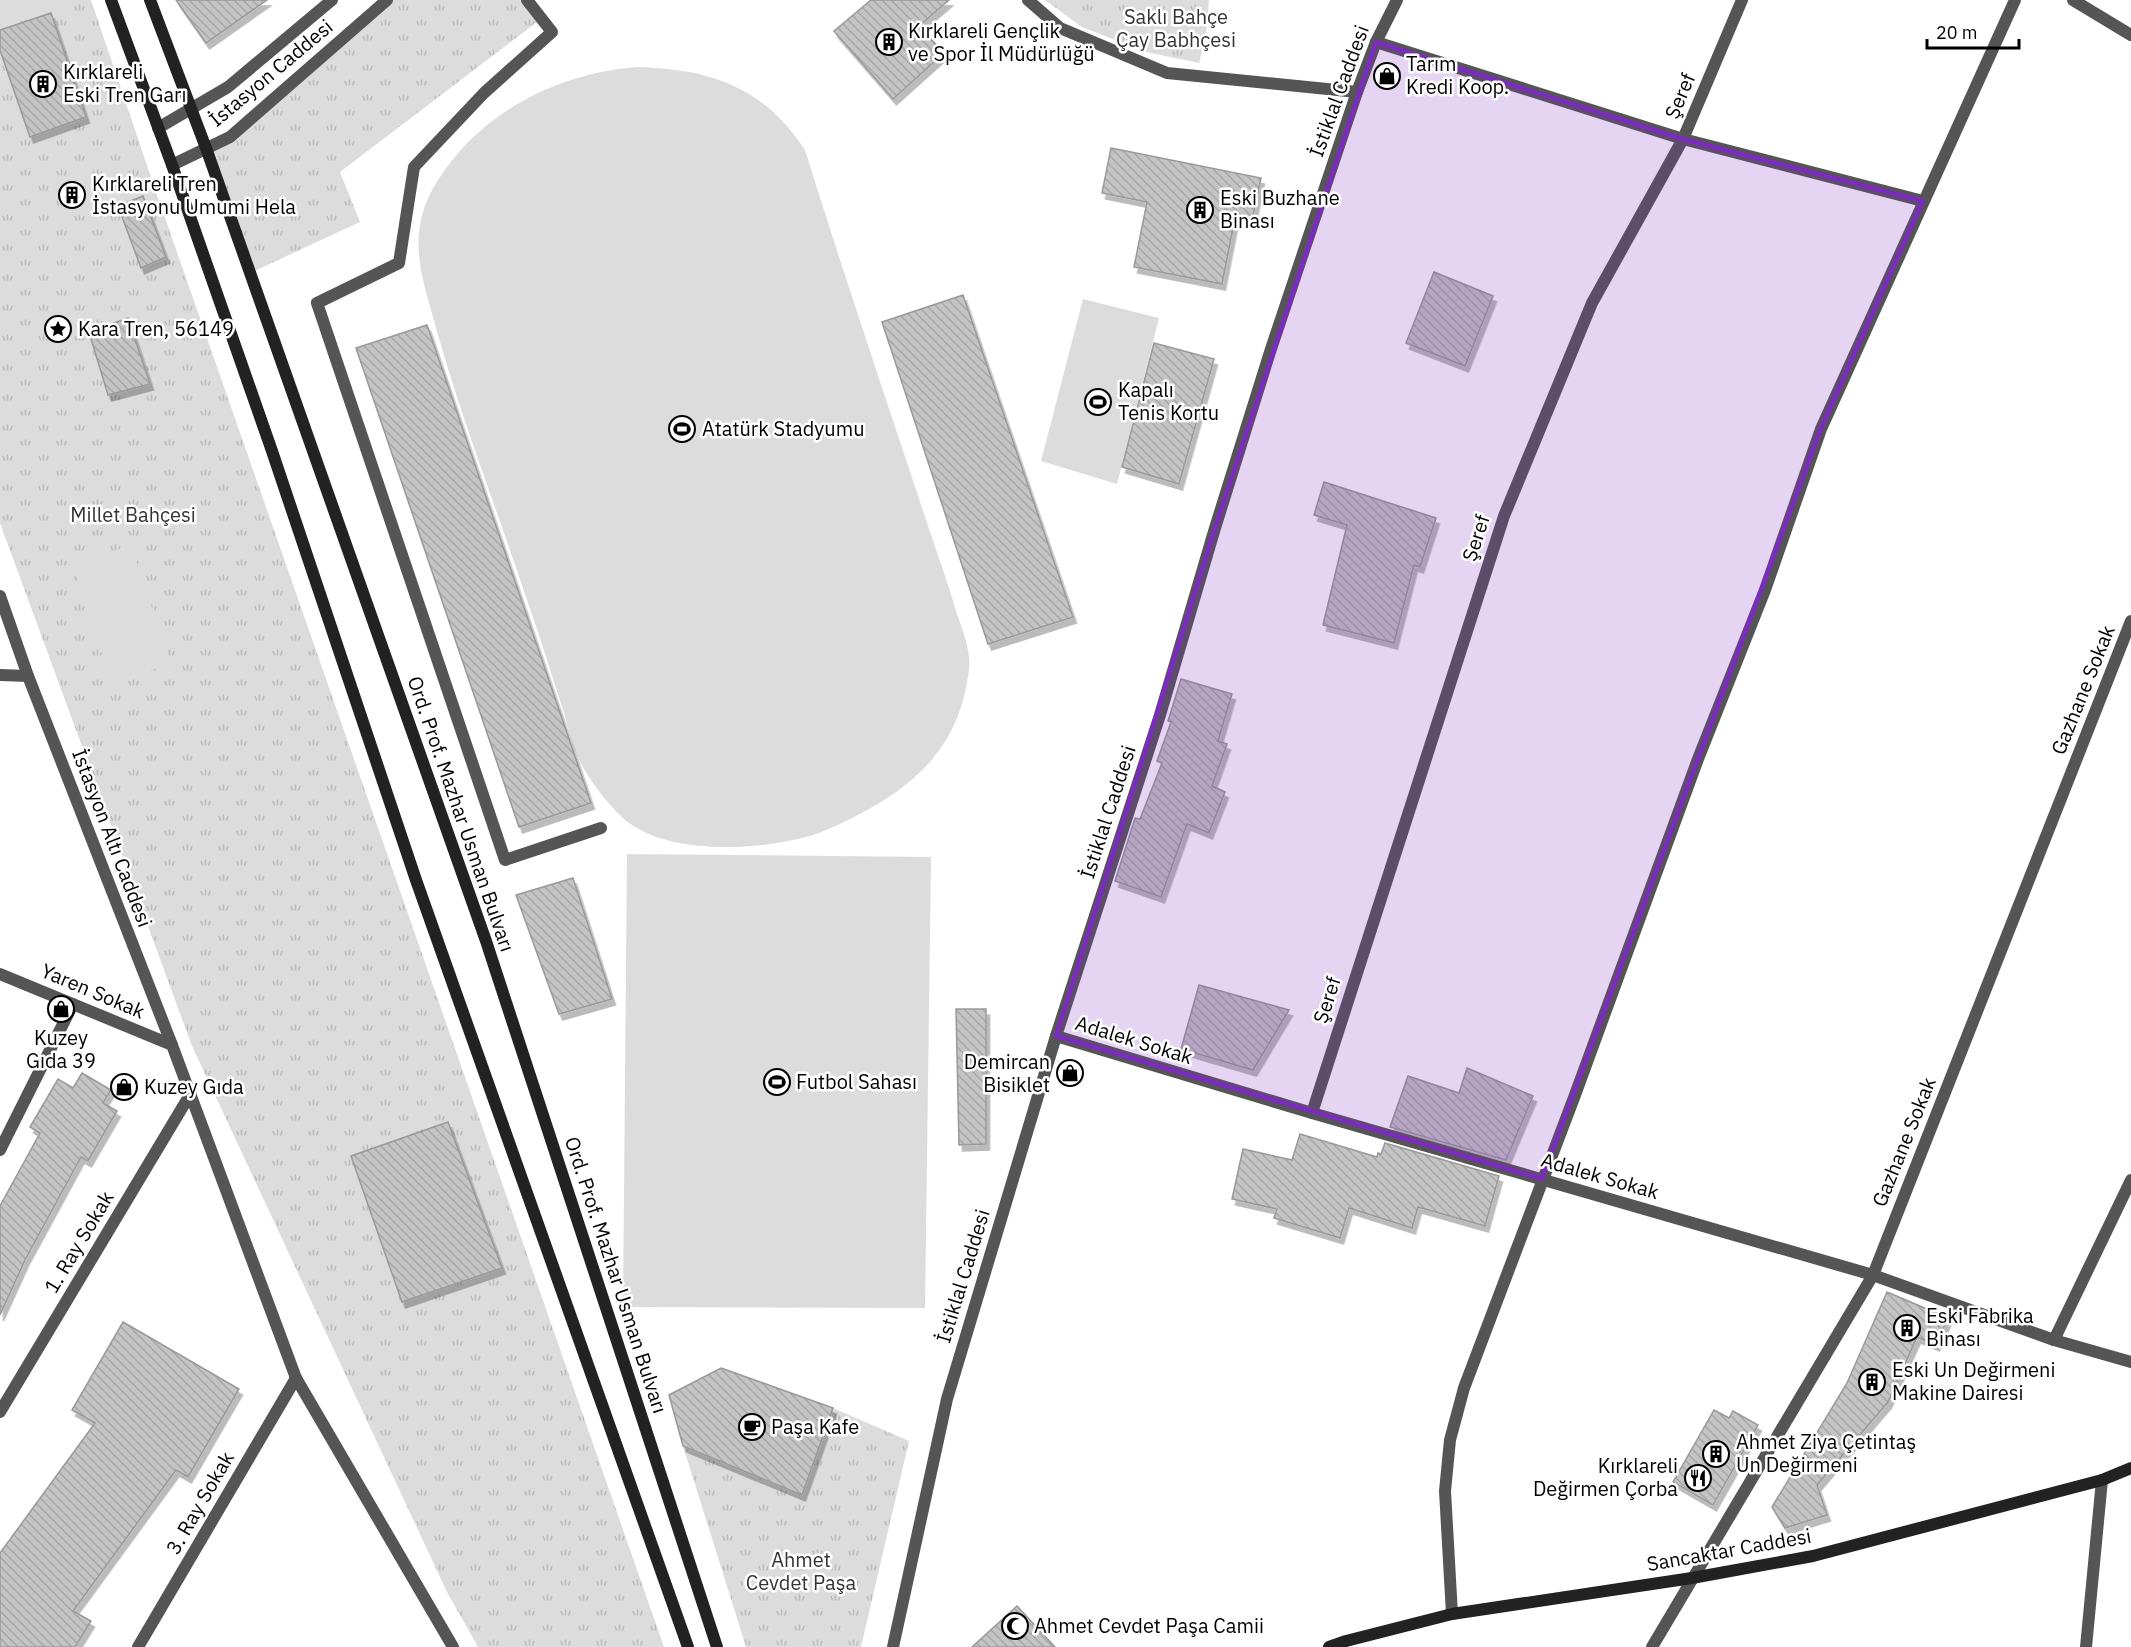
<svg xmlns="http://www.w3.org/2000/svg" width="2131" height="1647" font-family="'IBM Plex Sans',sans-serif">
	<defs>
		<pattern id="park-tufts" width="24" height="20" patternUnits="userSpaceOnUse" patternTransform="scale(1.5)"><rect width="24" height="20" fill="#dcdcdc"/><path d="M3 7l-1-3M5 7V3M7 7l1-3M15 17l-1-3M17 17v-4M19 17l1-3" fill="none" stroke="#bbb"/></pattern>
		<pattern id="building-back-hatch" width="6" height="6" patternUnits="userSpaceOnUse" patternTransform="scale(1.5)"><rect width="6" height="6" fill="#c4c4c4"/><path d="M-1 5l2 2M0 0l6 6M5-1l2 2" fill="none" stroke="#a7a7a7"/></pattern>
		<filter id="shadow"><feDropShadow dx="3.5" dy="6" stdDeviation="0" flood-color="#0004"/></filter>
	</defs>
	<rect width="100%" height="100%" fill="#fff"/>
	<g fill="url(#park-tufts)">
		<path d="M0 0H91L156 192 664 1647H478L447 1592 192 1046 0 523Z"/>
		<path d="M387 0H522L537 22 340 172 360 222 250 273 206 148 230 137Z"/>
		<path d="M1045 0H1209L1206 35 1199 63 1146 52 1082 27Z"/>
		<path d="M833 1408 909 1441 861 1647H746L683 1446 802 1495Z"/>
	</g>
	<g fill="#dcdcdc">
		<path d="M0 0H46L50 10 0 28Z"/>
		<path d="M638 67C710 69 764 87 805 150 844 275 886 399 927 523 937 553 948 583 957 614 963 631 971 651 969 669 960 750 911 790 842 823 830 828 819 834 806 837 756 850 673 855 629 823 611 809 586 777 577 755 571 741 568 725 563 710 551 673 540 637 527 600 497 510 462 420 436 328 427 294 414 260 420 225 424 199 438 178 454 158 499 103 568 72 638 67Z"/>
		<path d="M1083 299 1159 318 1117 484 1041 461Z"/>
		<path d="M131 545 171 664 111 683 73 564Z"/>
		<path d="M627 854 931 857 925 1308 623 1307Z"/>
	</g>
	<g fill="url(#building-back-hatch)" stroke="#999" stroke-width="1.5" filter="url(#shadow)">
		<path d="M176 0H267L206 43Z"/>
		<path d="M871 0H949L919 26 944 53 893 99 834 31Z"/>
		<path d="M51 13 86 117 30 137 0 50V30Z"/>
		<path d="M1111 148 1261 178 1252 221 1235 218 1222 284 1134 267 1147 202 1102 193Z"/>
		<path d="M143 196 166 257 141 268 118 206Z"/>
		<path d="M1434 272 1493 296 1465 366 1406 343Z"/>
		<path d="M963 295 1073 617 988 644 882 322Z"/>
		<path d="M128 318 150 384 108 395 89 332Z"/>
		<path d="M427 325 591 803 519 827 356 348Z"/>
		<path d="M1154 343 1214 359 1179 484 1122 467Z"/>
		<path d="M1324 482 1436 518 1420 567 1414 565 1394 643 1323 625 1347 525 1314 515Z"/>
		<path d="M1181 679 1232 694 1218 741 1227 744 1212 786 1225 792 1209 833 1187 824 1161 897 1115 881 1135 818 1140 819 1162 763 1157 761 1171 722 1168 721Z"/>
		<path d="M573 878 612 999 559 1014 516 895Z"/>
		<path d="M1199 985 1289 1010 1253 1070 1181 1049Z"/>
		<path d="M956 1009H986V1144L959 1145Z"/>
		<path d="M1467 1068 1533 1096 1506 1160 1390 1127 1408 1076 1459 1093Z"/>
		<path d="M82 1073 111 1090 103 1103 117 1111 88 1161 81 1157 25 1260 0 1315V1206L40 1133 30 1127 58 1079 73 1088Z"/>
		<path d="M448 1122 502 1268 402 1302 351 1156Z"/>
		<path d="M1300 1134 1377 1157 1378 1153 1381 1154 1385 1143 1499 1176 1485 1226 1418 1207 1412 1228 1349 1208 1340 1238 1274 1218 1277 1209 1232 1199 1243 1149 1292 1160Z"/>
		<path d="M1887 1292 1948 1318 1936 1345 1917 1337 1888 1402 1817 1485 1827 1515 1785 1528 1772 1507 1847 1383Z"/>
		<path d="M123 1322 239 1389 188 1477 176 1470 73 1611 91 1621 75 1647H0V1553L95 1423 72 1410Z"/>
		<path d="M721 1368 833 1408 802 1495 683 1446 669 1395Z"/>
		<path d="M1714 1410 1729 1418 1733 1411 1758 1425 1713 1505 1673 1482Z"/>
		<path d="M1017 1606 1055 1647H972Z"/>
	</g>
	<g fill="none" stroke-linecap="round" stroke-linejoin="round">
		<g stroke="#555" stroke-width="12">
			<path d="M527 0 552 32 484 93 414 167 399 263 317 303 505 860 601 828"/>
			<path d="M158 128 228 87 332 0"/>
			<path d="M172 165 230 137 387 0"/>
		</g>
		<g stroke="#555" stroke-width="12">
			<path d="M1028 0 1060 28 1167 73 1357 92"/>
			<path d="M2073 0 2131 35"/>
			<path d="M1376 42 1683 139 1923 201"/>
			<path d="M0 596 28 676 172 1045"/>
			<path d="M0 675 28 676"/>
			<path d="M1056 1036 1312 1113 1873 1275 2054 1340 2131 1362"/>
			<path d="M1312 1113 1504 516 1592 303 1683 139 1742 0"/>
			<path d="M0 1150 73 1004"/>
			<path d="M2054 1340 2131 1180"/>
			<path d="M0 1412 191 1093"/>
			<path d="M1452 1614 1445 1491 1450 1440 1464 1388 1575 1095 1698 759 1765 590 1821 429 2015 0"/>
			<path d="M138 1647 296 1378"/>
			<path d="M1652 1647 1873 1275 2131 621"/>
			<path d="M2086 1647 2102 1480"/>
		</g>
		<g stroke="#555" stroke-width="12">
			<path d="M0 974 172 1045 296 1378 453 1647"/>
			<path d="M893 1647 947 1399 1056 1036 1160 715 1215 528 1270 352 1357 92 1376 42 1397 0"/>
		</g>
		<g stroke="#222" stroke-width="12">
			<path d="M111 0 172 165 272 451 416 880 688 1647"/>
			<path d="M150 0 206 148 486 941 717 1647"/>
			<path d="M1329 1647 1346 1641 1452 1614 1692 1578 1813 1556 2102 1480 2131 1468"/>
		</g>
	</g>
	<path fill="#7b2cbf" fill-opacity="0.2" stroke="#7b2cbf" stroke-width="4.5" stroke-linejoin="round" d="M1376 42 1683 139 1923 201 1821 429 1542 1179 1056 1036 1215 528Z"/>
	<defs>
		<symbol id="building-ring" viewBox="-11 -11 22 22"><circle r="9.5" fill="#fff" stroke="#000" stroke-width="1.5"/><path d="M-4-6H4V6H1V3H-1V6H-4ZM-2.5-4.3h1.7v1.8h-1.7ZM.8-4.3h1.7v1.8H.8ZM-2.5-1h1.7V.8h-1.7ZM.8-1h1.7V.8H.8Z" fill="#000"/></symbol>
		<symbol id="shop-ring" viewBox="-11 -11 22 22"><circle r="9.5" fill="#fff" stroke="#000" stroke-width="1.5"/><path d="M-5-2.5h2.3a2.7 3.5 0 0 1 5.4 0H5L5.5 6h-11ZM-1.5-2.5h3a1.5 2.3 0 0 0-3 0Z" fill="#000"/></symbol>
		<symbol id="sight-ring" viewBox="-11 -11 22 22"><circle r="9.5" fill="#fff" stroke="#000" stroke-width="1.5"/><path d="M0-6L1.8-2.2L6-1.7L2.9 1.2L3.7 5.4L0 3.3L-3.7 5.4L-2.9 1.2L-6-1.7L-1.8-2.2Z" fill="#000"/></symbol>
		<symbol id="stadium-ring" viewBox="-11 -11 22 22"><circle r="9.5" fill="#fff" stroke="#000" stroke-width="1.5"/><path d="M0-5a6.5 5 0 1 0 0 10a6.5 5 0 1 0 0-10ZM-3.5-1.8h7v3.6h-7Z" fill="#000"/></symbol>
		<symbol id="cafe-ring" viewBox="-11 -11 22 22"><circle r="9.5" fill="#fff" stroke="#000" stroke-width="1.5"/><path d="M-5.5-4.5H6V0H3Q3 3.5 0 3.5H-2.5Q-5.5 3.5-5.5 0ZM3-3.2v2h1.7v-2ZM-6 4.5H4V6H-6Z" fill="#000"/></symbol>
		<symbol id="restaurant-ring" viewBox="-11 -11 22 22"><circle r="9.5" fill="#fff" stroke="#000" stroke-width="1.5"/><path d="M-5-6h1v4h1v-4h1v4h1v-4h1v5L-1.5 .5V6h-2V.5L-5-1ZM5-6V6H3V1.5H1.5Q1.5-4 5-6Z" fill="#000"/></symbol>
		<symbol id="mosque-ring" viewBox="-11 -11 22 22"><circle r="9.5" fill="#fff" stroke="#000" stroke-width="1.5"/><path d="M3.5-4.9A6 6 0 1 0 3.5 4.9A5 5 0 1 1 3.5-4.9Z" fill="#000"/></symbol>
	</defs>
	<g fill-rule="evenodd">
		<use href="#building-ring" x="874" y="27" width="30" height="30"/>
		<use href="#shop-ring" x="1372" y="61" width="30" height="30"/>
		<use href="#building-ring" x="28" y="69" width="30" height="30"/>
		<use href="#building-ring" x="57" y="180" width="30" height="30"/>
		<use href="#building-ring" x="1185" y="195" width="30" height="30"/>
		<use href="#sight-ring" x="43" y="314" width="30" height="30"/>
		<use href="#stadium-ring" x="1083" y="387" width="30" height="30"/>
		<use href="#stadium-ring" x="667" y="414" width="30" height="30"/>
		<use href="#shop-ring" x="46" y="994" width="30" height="30"/>
		<use href="#shop-ring" x="1055" y="1058" width="30" height="30"/>
		<use href="#stadium-ring" x="762" y="1067" width="30" height="30"/>
		<use href="#shop-ring" x="109" y="1072" width="30" height="30"/>
		<use href="#building-ring" x="1892" y="1313" width="30" height="30"/>
		<use href="#building-ring" x="1857" y="1367" width="30" height="30"/>
		<use href="#cafe-ring" x="737" y="1412" width="30" height="30"/>
		<use href="#building-ring" x="1701" y="1439" width="30" height="30"/>
		<use href="#restaurant-ring" x="1683" y="1463" width="30" height="30"/>
		<use href="#mosque-ring" x="1000" y="1611" width="30" height="30"/>
	</g>
	<g text-anchor="middle" stroke-width="5" stroke-linejoin="round" paint-order="stroke">
		<g font-size="20" fill="#333" stroke="#fff">
			<text x="1176" y="24">Saklı Bahçe<tspan x="1176" dy="23">Çay Babhçesi</tspan></text>
			<text x="133" y="522">Millet Bahçesi</text>
			<text x="801" y="1567">Ahmet<tspan x="801" dy="23">Cevdet Paşa</tspan></text>
		</g>
		<g font-size="20" fill="#000" stroke="#fff" text-anchor="start">
			<text x="908" y="38">Kırklareli Gençlik<tspan x="908" dy="23">ve Spor İl Müdürlüğü</tspan></text>
			<text x="1406" y="71">Tarım<tspan x="1406" dy="23">Kredi Koop.</tspan></text>
			<text x="63" y="79">Kırklareli<tspan x="63" dy="23">Eski Tren Garı</tspan></text>
			<text x="92" y="191">Kırklareli Tren<tspan x="92" dy="23">İstasyonu Umumi Hela</tspan></text>
			<text x="1220" y="205">Eski Buzhane<tspan x="1220" dy="23">Binası</tspan></text>
			<text x="78" y="336">Kara Tren, 56149</text>
			<text x="1118" y="397">Kapalı<tspan x="1118" dy="23">Tenis Kortu</tspan></text>
			<text x="702" y="436">Atatürk Stadyumu</text>
			<text x="61" y="1045" text-anchor="middle">Kuzey<tspan x="61" dy="23">Gıda 39</tspan></text>
			<text x="1050" y="1069" text-anchor="end">Demircan<tspan x="1050" dy="23">Bisiklet</tspan></text>
			<text x="796" y="1089">Futbol Sahası</text>
			<text x="144" y="1094">Kuzey Gıda</text>
			<text x="1926" y="1323">Eski Fabrika<tspan x="1926" dy="23">Binası</tspan></text>
			<text x="1892" y="1377">Eski Un Değirmeni<tspan x="1892" dy="23">Makine Dairesi</tspan></text>
			<text x="771" y="1434">Paşa Kafe</text>
			<text x="1736" y="1449">Ahmet Ziya Çetintaş<tspan x="1736" dy="23">Un Değirmeni</tspan></text>
			<text x="1678" y="1473" text-anchor="end">Kırklareli<tspan x="1678" dy="23">Değirmen Çorba</tspan></text>
			<text x="1034" y="1633">Ahmet Cevdet Paşa Camii</text>
		</g>
		<g font-size="20" fill="#000" stroke="#fff">
			<text transform="translate(271 73) rotate(-40)" y="7">İstasyon Caddesi</text>
			<text transform="translate(1339 91) rotate(-70)" y="7">İstiklal Caddesi</text>
			<text transform="translate(1680 96) rotate(-67)" y="7">Şeref</text>
			<text transform="translate(1476 538) rotate(-72)" y="7">Şeref</text>
			<text transform="translate(2083 690) rotate(-68)" y="7">Gazhane Sokak</text>
			<text transform="translate(1108 812) rotate(-72)" y="7">İstiklal Caddesi</text>
			<text transform="translate(461 814) rotate(71)" y="7">Ord. Prof. Mazhar Usman Bulvarı</text>
			<text transform="translate(112 838) rotate(69)" y="7">İstasyon Altı Caddesi</text>
			<text transform="translate(93 991) rotate(23)" y="7">Yaren Sokak</text>
			<text transform="translate(1327 1000) rotate(-72)" y="7">Şeref</text>
			<text transform="translate(1134 1040) rotate(17)" y="7">Adalek Sokak</text>
			<text transform="translate(1904 1142) rotate(-68)" y="7">Gazhane Sokak</text>
			<text transform="translate(1600 1176) rotate(16)" y="7">Adalek Sokak</text>
			<text transform="translate(79 1242) rotate(-59)" y="7">1. Ray Sokak</text>
			<text transform="translate(616 1275) rotate(72)" y="7">Ord. Prof. Mazhar Usman Bulvarı</text>
			<text transform="translate(963 1276) rotate(-73)" y="7">İstiklal Caddesi</text>
			<text transform="translate(200 1503) rotate(-60)" y="7">3. Ray Sokak</text>
			<text transform="translate(1729 1550) rotate(-10)" y="7">Sancaktar Caddesi</text>
		</g>
	</g>
	<path d="M1927 39v9h92v-9" fill="none" stroke="#000000" stroke-width="3"/>
	<text x="1936" y="39" font-size="18" fill="#000000" stroke="#ffffff" stroke-width="4.5" paint-order="stroke">20 m</text>
</svg>
